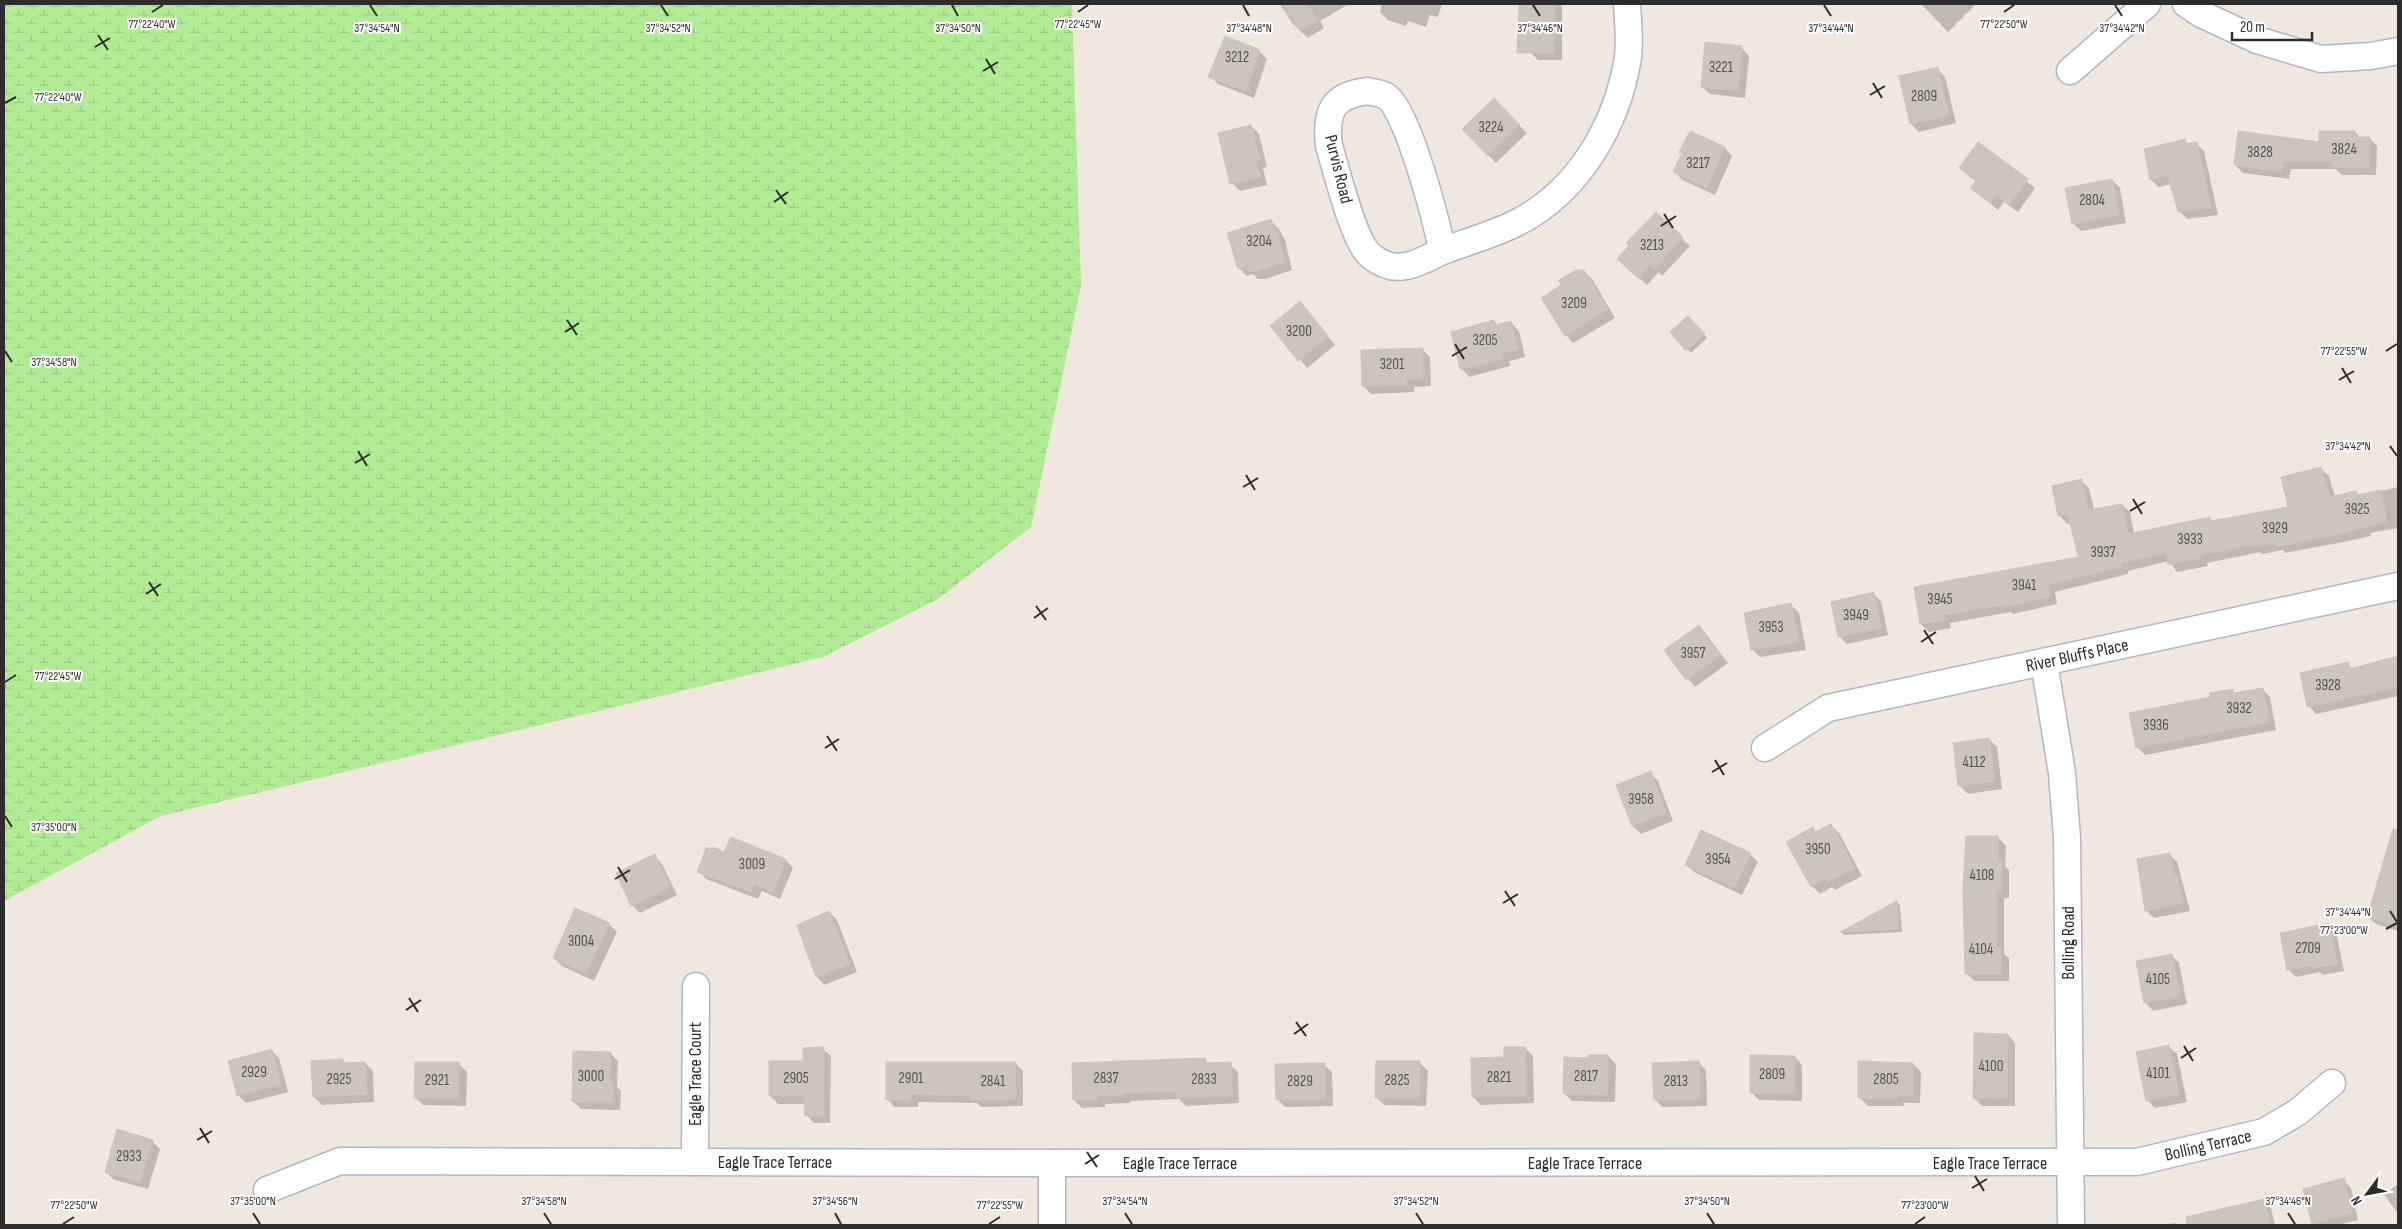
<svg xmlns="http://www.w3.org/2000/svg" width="2402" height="1229" font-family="'Sofia Sans Condensed',sans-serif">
	<defs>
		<pattern id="wetland-marsh" width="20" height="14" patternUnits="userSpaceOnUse" patternTransform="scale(1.25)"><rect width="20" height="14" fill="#b2eb96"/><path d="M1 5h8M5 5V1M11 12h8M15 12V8" fill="none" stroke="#99ca82"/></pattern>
	</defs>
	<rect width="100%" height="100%" fill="#f0e8de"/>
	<path fill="url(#wetland-marsh)" d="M4 4H1072L1081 286 1031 527 938 599 823 657 161 816 4 901Z"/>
	<g fill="#0003">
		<path d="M1280 4H1346L1347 5 1320 21 1324 28 1308 38 1293 24Z"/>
		<path d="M1382 4H1442L1438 17 1430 15 1426 27 1408 21 1406 26 1388 20 1380 12Z"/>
		<path d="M1521 4H1560L1562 6V60H1538L1530 52 1521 14Z"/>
		<path d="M1921 4H1976L1948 32Z"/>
		<path d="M1742 48 1749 56 1745 98 1710 94 1702 87Z"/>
		<path d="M1259 51 1267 59 1254 98 1218 84 1210 76Z"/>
		<path d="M1937 69 1945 77 1956 123 1919 132 1911 124Z"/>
		<path d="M1494 100 1527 133 1496 163 1463 129Z"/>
		<path d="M1251 126 1259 134 1267 167 1263 168 1267 185 1240 191 1232 183Z"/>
		<path d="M2355 132 2360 138H2369L2377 146 2376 175H2342L2336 169H2291L2289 179 2243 173 2235 165Z"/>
		<path d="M1691 133 1725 148 1732 156 1715 195 1682 180 1675 172Z"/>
		<path d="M2185 141 2189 145 2196 144 2204 151 2218 215 2187 219 2179 211 2172 184 2159 187 2151 180 2145 150Z"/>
		<path d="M1978 144 2035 188 2018 212 2004 202 1998 210 1972 188 1977 182 1960 168Z"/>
		<path d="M2112 180 2120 188 2126 223 2081 231 2073 223Z"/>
		<path d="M1656 213 1690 246 1662 276 1659 272 1647 285 1626 266 1630 246Z"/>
		<path d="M1271 221 1279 229 1285 240 1292 270 1266 279H1258L1253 274 1247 276 1239 268Z"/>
		<path d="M1583 271 1592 279 1615 318 1573 343 1566 335 1563 285Z"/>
		<path d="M1307 311 1335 345 1307 368 1272 326Z"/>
		<path d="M1688 317 1707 338 1691 353 1671 333Z"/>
		<path d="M1494 322 1498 326 1511 323 1519 331 1525 357 1509 361 1510 366 1469 377 1462 369 1452 333Z"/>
		<path d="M1422 349 1430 357 1431 386 1414 387V392L1371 394 1363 386Z"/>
		<path d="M2321 469 2329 476 2335 497 2356 493 2359 496 2398 487V528L2370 533 2371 536 2344 542 2285 553 2283 550 2262 554 2260 552 2207 563 2208 566 2177 572 2169 561 2128 571V574L2055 592 2057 604 2013 614 2011 612 1950 623 1951 628 1929 632 1921 624 1915 588 2080 558 2071 523 2067 524 2060 516 2053 487 2081 481 2089 488 2094 510 2122 505 2130 512 2134 534 2210 518 2214 522 2290 508Z"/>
		<path d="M1873 594 1881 601 1888 635 1847 644 1839 636Z"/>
		<path d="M1791 605 1799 613 1806 650 1760 657 1752 649Z"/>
		<path d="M1699 626 1728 663 1695 687 1666 651Z"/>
		<path d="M2398 657V696L2316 714 2309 706 2348 664 2353 670Z"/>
		<path d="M2262 689 2270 697 2276 730 2145 755 2137 747 2212 698 2232 690 2236 694Z"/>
		<path d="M1989 739 1997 747 2002 789 1968 794 1960 786Z"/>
		<path d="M1650 773 1658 781 1673 821 1641 834 1633 826 1618 785Z"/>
		<path d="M1831 825 1839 833 1862 876 1835 890 1832 887 1820 894 1812 886 1813 829 1817 833Z"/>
		<path d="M731 838 786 860 793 868 780 899 762 891 758 899 706 879 699 871 725 854Z"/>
		<path d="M1998 838 2006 846 2005 866 2009 870V898H2004V954L2009 958V981H1975L1967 974Z"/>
		<path d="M1750 854 1758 862 1742 895 1694 872 1686 864Z"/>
		<path d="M2169 854 2177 862 2190 911 2154 918 2146 910Z"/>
		<path d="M655 856 662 864 677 895 640 913 632 905Z"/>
		<path d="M2382 868 2398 873V931L2376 924 2368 917Z"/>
		<path d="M1897 902 1900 906 1902 932 1844 935 1842 932Z"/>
		<path d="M829 912 837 920 857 972 824 985 817 977Z"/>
		<path d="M609 924 617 932 594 981 562 966 554 958Z"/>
		<path d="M2328 925 2336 932 2344 971 2323 975 2320 972 2296 977 2288 969Z"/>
		<path d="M2171 955 2179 963 2187 1004 2153 1011 2146 1003 2137 962Z"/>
		<path d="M2008 1035 2015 1043V1106H1982L1974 1098Z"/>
		<path d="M2169 1047 2177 1054 2187 1102 2155 1108 2147 1100Z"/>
		<path d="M1525 1048 1533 1056 1534 1103 1481 1105 1473 1097Z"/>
		<path d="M823 1049 831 1056 830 1123H814L806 1115V1104H778L770 1096 805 1062Z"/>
		<path d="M271 1050 279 1058 288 1092 246 1103 238 1095Z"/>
		<path d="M610 1053 618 1061 617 1087 621 1091 620 1110 581 1109 573 1101Z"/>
		<path d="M1608 1056 1616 1064 1615 1102 1572 1101 1564 1093Z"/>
		<path d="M1795 1057 1802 1065V1101L1759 1100 1751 1092Z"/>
		<path d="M342 1060 346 1064 365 1063 373 1071 374 1102 322 1105 314 1097Z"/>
		<path d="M1205 1060 1209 1064H1230L1238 1072 1239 1103 1186 1106 1179 1099 1130 1101V1103L1105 1104V1107L1082 1108 1074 1100Z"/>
		<path d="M1698 1062 1706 1070 1707 1106 1663 1107 1655 1100Z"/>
		<path d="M1015 1063 1023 1071V1106L981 1107 977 1103 918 1102V1107H895L887 1099Z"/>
		<path d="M1420 1063 1428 1071 1426 1106 1384 1105 1376 1097Z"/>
		<path d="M459 1064 467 1072 466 1106 423 1105 415 1097Z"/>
		<path d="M1913 1064 1921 1072 1920 1103H1903L1904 1106H1868L1860 1098Z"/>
		<path d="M1324 1065 1332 1072 1333 1106 1285 1107 1277 1099Z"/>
		<path d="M152 1141 160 1149 148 1189 114 1180 106 1172Z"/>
		<path d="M2343 1180 2351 1188 2358 1220 2338 1225H2316L2312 1222Z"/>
		<path d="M2398 1184V1214L2384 1194Z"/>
		<path d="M2263 1200 2271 1208 2275 1225H2221L2218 1211Z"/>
		<path d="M2175 1223 2178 1225H2163Z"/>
	</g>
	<g fill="#cbc5be" stroke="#ccc5b7">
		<path d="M1283 4H1307L1318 20 1300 31Z"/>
		<path d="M1519 4H1555L1554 53H1517Z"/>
		<path d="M1225 36 1260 50 1246 91 1208 77Z"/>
		<path d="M1705 42 1742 46 1738 91 1701 87Z"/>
		<path d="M1938 67 1949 116 1910 124 1899 76Z"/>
		<path d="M1494 98 1520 125 1488 156 1462 129Z"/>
		<path d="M1251 125 1260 160 1256 161 1260 177 1230 184 1218 133Z"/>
		<path d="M1690 131 1725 147 1707 188 1673 172 1682 153 1679 152Z"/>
		<path d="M2238 131 2319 142V131H2355V137H2370L2369 168 2333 167 2332 161H2283L2282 172 2234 165Z"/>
		<path d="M2185 139 2186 144 2197 142 2211 208 2178 212 2168 176 2150 180 2144 149Z"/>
		<path d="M1978 142 2028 179 2009 205 1996 195 1990 203 1970 188 1976 181 1959 168Z"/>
		<path d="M2112 179 2119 215 2072 224 2065 188Z"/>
		<path d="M1656 212 1683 237 1654 269 1650 265 1639 279 1617 259 1629 246 1626 243Z"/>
		<path d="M1271 219 1275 232 1277 231 1285 262 1257 271H1248L1247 266 1238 269 1227 233Z"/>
		<path d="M1576 270H1584L1608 309 1565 336 1541 298 1561 285 1559 280Z"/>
		<path d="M1300 301 1328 336 1298 361 1270 326Z"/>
		<path d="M1688 316 1705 334 1686 351 1670 332Z"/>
		<path d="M1494 320 1496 325 1511 321 1518 349 1502 353 1503 359 1460 369 1451 332Z"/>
		<path d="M1423 348V379H1406L1407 385 1362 386 1361 350Z"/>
		<path d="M2321 467 2330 497 2356 491 2357 495 2380 490 2387 521 2336 535 2276 546V543L2253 547 2252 545 2200 555 2201 558 2168 565 2166 553 2121 563 2122 567 2048 585 2050 597 2004 607 2003 605 1943 615 1944 620 1920 624 1914 587 2078 557 2068 514 2058 516 2052 486 2082 479 2088 510 2122 504 2128 534 2210 517 2211 521 2288 507 2281 477Z"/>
		<path d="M1874 592 1881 628 1838 637 1831 602Z"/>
		<path d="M1791 603 1799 642 1751 650 1744 613Z"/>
		<path d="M1699 625 1721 655 1686 680 1664 650Z"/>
		<path d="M2398 656V687L2307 707 2300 673 2348 662 2350 669Z"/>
		<path d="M2263 688 2269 722 2136 748 2129 713 2210 697V693L2233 689V693Z"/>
		<path d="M1989 738 1995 781 1958 786 1953 743Z"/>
		<path d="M1651 771 1666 813 1632 826 1616 785Z"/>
		<path d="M1831 824 1855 868 1827 883 1824 879 1811 887 1786 842 1813 827 1815 832Z"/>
		<path d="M2393 829 2398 830V926L2367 917Z"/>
		<path d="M1701 830 1751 853 1734 888 1685 865Z"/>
		<path d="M1966 836H1998V861H2002L2001 891H1996L1997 949H2001V974H1965L1963 889Z"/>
		<path d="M731 837 786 859 773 892 754 884 751 892 697 872 706 848H716L724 852Z"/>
		<path d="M2170 853 2174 875H2177L2183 903 2145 911 2137 859Z"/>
		<path d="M655 854 670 887 631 906 616 873Z"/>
		<path d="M1897 901 1899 929 1840 932Z"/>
		<path d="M575 908 610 923 586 974 553 958Z"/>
		<path d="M829 911 850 964 816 977 797 925Z"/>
		<path d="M2329 923 2337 964 2314 968 2313 965 2287 970 2280 933Z"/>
		<path d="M2172 954 2180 996 2144 1003 2136 961Z"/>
		<path d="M1974 1033 2008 1034 2007 1099 1973 1098Z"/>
		<path d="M2169 1045 2179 1094 2146 1101 2136 1052Z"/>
		<path d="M824 1047 823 1116H805L804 1096H769V1061H803V1048Z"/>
		<path d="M1504 1047H1525L1526 1096 1472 1097 1471 1058 1504 1057Z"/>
		<path d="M272 1049 281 1084 237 1096 228 1061Z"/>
		<path d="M573 1051 611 1052 610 1082H613V1102L572 1101Z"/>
		<path d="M1588 1055H1608L1607 1095 1563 1094 1564 1057 1588 1058Z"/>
		<path d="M1750 1055 1795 1056V1093H1750Z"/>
		<path d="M1205 1058 1206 1063 1231 1062 1232 1096 1177 1098V1091L1122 1093V1095L1098 1096V1100H1073L1072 1063Z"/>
		<path d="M343 1059V1063L365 1062 367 1094 313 1097 311 1061Z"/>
		<path d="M1376 1061H1420L1419 1099 1375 1098Z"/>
		<path d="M1699 1061 1700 1099 1654 1100 1652 1063Z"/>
		<path d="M1858 1061 1913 1063V1096H1896V1099L1858 1098Z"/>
		<path d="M415 1062H459V1099L414 1098Z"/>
		<path d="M886 1062H1015L1016 1099 971 1100V1096L911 1094 910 1100H886Z"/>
		<path d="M1325 1063V1099L1276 1100 1275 1064Z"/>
		<path d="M117 1129 153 1140 140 1182 105 1172Z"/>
		<path d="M2344 1178 2353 1213 2312 1224 2303 1189Z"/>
		<path d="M2264 1199 2270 1225H2187L2186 1217Z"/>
	</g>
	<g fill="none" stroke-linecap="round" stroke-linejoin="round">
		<defs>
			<g id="street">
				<path d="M2186 4 2201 14 2257 40 2321 59 2371 56 2398 51"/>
				<path d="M2070 71 2147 4"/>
				<path d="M1368 91C1374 93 1382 93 1387 97 1408 111 1437 223 1442 251 1426 259 1408 270 1390 266 1382 264 1372 258 1367 252 1352 234 1337 172 1329 146 1325 112 1332 95 1368 91Z"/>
				<path d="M1442 251C1464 243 1488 236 1510 226 1576 196 1617 127 1628 57 1630 40 1628 21 1627 4"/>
				<path d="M2044 662 2062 773 2067 838 2071 1225"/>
				<path d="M1765 748 1828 708 2398 586"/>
				<path d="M695 1162 696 986"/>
				<path d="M267 1190 340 1161 1052 1163 2137 1162 2264 1132 2298 1112 2332 1083"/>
				<path d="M1052 1225V1163"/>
			</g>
		</defs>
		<use href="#street" stroke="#b2b5c2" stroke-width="29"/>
		<use href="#street" stroke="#fff" stroke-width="26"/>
	</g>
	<path fill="none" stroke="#2d2d2d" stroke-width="2" d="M370 5 377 16M661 5 668 16M952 5 958 16M1243 5 1249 16M1533 5 1540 16M1824 5 1831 16M2115 5 2122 16M152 12 163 5M1078 12 1088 5M2004 12 2014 5M98 35 108 50M95 47 110 38M986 59 995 74M983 71 998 62M1873 83 1882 98M1870 95 1885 86M5 103 16 97M776 190 786 204M774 202 788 192M1664 214 1673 228M1661 226 1676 216M567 320 577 335M565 332 579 323M1455 344 1464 359M5 351 12 362M2386 351 2397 344M1452 356 1467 347M2342 368 2351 383M2339 380 2354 371M2390 446 2397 456M358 451 367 466M355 463 370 454M1246 475 1255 490M1243 487 1258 478M2133 499 2142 514M2130 511 2145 502M149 582 158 596M146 594 161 584M1036 606 1046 620M1034 618 1048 608M1924 630 1933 644M1921 642 1936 632M5 682 16 675M827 736 837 751M825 748 839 739M1715 760 1724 775M1712 772 1727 763M5 816 12 827M618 867 627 882M615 879 630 870M1505 891 1515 906M1503 903 1518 894M2390 911 2397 922M2386 929 2397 923M409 998 418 1012M406 1010 421 1000M1296 1022 1306 1036M1294 1034 1308 1024M2184 1046 2193 1061M2181 1058 2196 1048M200 1128 209 1143M197 1140 212 1131M1087 1152 1097 1167M1085 1164 1099 1155M1975 1176 1984 1191M1972 1188 1987 1179M253 1213 260 1224M544 1213 551 1224M835 1213 841 1224M1125 1213 1132 1224M1416 1213 1423 1224M1707 1213 1714 1224M2288 1213 2295 1224M63 1224 74 1217M989 1224 1000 1217M1915 1224 1925 1217"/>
	<g text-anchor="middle" stroke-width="4" stroke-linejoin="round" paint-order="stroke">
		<g font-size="15" fill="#545351">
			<text x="1237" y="62">3212</text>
			<text x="1721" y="72">3221</text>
			<text x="1924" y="101">2809</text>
			<text x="1491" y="132">3224</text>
			<text x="2344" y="154">3824</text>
			<text x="2260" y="157">3828</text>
			<text x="1698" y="168">3217</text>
			<text x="2092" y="205">2804</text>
			<text x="1259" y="246">3204</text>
			<text x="1652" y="250">3213</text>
			<text x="1574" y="308">3209</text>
			<text x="1299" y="336">3200</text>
			<text x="1485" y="345">3205</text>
			<text x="1392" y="369">3201</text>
			<text x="2357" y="514">3925</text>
			<text x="2275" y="533">3929</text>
			<text x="2190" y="544">3933</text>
			<text x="2103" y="557">3937</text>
			<text x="2024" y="590">3941</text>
			<text x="1940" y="604">3945</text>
			<text x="1856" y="620">3949</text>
			<text x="1771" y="632">3953</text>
			<text x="1693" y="658">3957</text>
			<text x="2328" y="690">3928</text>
			<text x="2239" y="713">3932</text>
			<text x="2156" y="730">3936</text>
			<text x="1974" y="767">4112</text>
			<text x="1641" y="804">3958</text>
			<text x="1818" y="854">3950</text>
			<text x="1718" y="864">3954</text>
			<text x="752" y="869">3009</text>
			<text x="1982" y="880">4108</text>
			<text x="581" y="946">3004</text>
			<text x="2308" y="953">2709</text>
			<text x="1981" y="954">4104</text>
			<text x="2158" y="984">4105</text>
			<text x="1991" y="1071">4100</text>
			<text x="254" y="1077">2929</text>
			<text x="2158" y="1078">4101</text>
			<text x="1772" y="1079">2809</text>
			<text x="591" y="1081">3000</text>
			<text x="1586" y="1081">2817</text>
			<text x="1499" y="1082">2821</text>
			<text x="796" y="1083">2905</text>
			<text x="911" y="1083">2901</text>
			<text x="1106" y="1083">2837</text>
			<text x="339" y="1084">2925</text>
			<text x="1204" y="1084">2833</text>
			<text x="1886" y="1084">2805</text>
			<text x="437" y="1085">2921</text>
			<text x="1397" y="1085">2825</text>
			<text x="993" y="1086">2841</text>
			<text x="1300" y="1086">2829</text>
			<text x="1676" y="1086">2813</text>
			<text x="129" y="1161">2933</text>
		</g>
		<g font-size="18" fill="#2d2d2d" stroke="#fff">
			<text transform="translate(1339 169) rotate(76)" y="6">Purvis Road</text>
			<text transform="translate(2077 655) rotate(-12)" y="6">River Bluffs Place</text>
			<text transform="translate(2068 943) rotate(-90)" y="6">Bolling Road</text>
			<text transform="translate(695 1074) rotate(-90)" y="6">Eagle Trace Court</text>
			<text transform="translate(2208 1145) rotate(-13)" y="6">Bolling Terrace</text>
			<text x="775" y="1168">Eagle Trace Terrace</text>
			<text x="1180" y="1169">Eagle Trace Terrace</text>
			<text x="1585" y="1169">Eagle Trace Terrace</text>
			<text x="1990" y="1169">Eagle Trace Terrace</text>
		</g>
	</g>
	<g font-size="12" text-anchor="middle" fill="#2d2d2d" stroke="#fff" stroke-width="4" stroke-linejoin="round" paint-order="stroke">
		<text x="1078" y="28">77°22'45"W</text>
		<text x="152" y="28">77°22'40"W</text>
		<text x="2004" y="28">77°22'50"W</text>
		<text x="377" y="32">37°34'54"N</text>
		<text x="668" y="32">37°34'52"N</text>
		<text x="958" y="32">37°34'50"N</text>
		<text x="1249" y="32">37°34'48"N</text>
		<text x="1540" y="32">37°34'46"N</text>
		<text x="1831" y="32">37°34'44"N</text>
		<text x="2122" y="32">37°34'42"N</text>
		<text x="58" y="101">77°22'40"W</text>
		<text x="2344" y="355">77°22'55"W</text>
		<text x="54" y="366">37°34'58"N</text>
		<text x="2348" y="450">37°34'42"N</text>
		<text x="58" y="680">77°22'45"W</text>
		<text x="54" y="831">37°35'00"N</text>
		<text x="2348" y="916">37°34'44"N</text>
		<text x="2344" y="934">77°23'00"W</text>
		<text x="253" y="1205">37°35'00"N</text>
		<text x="544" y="1205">37°34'58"N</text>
		<text x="835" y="1205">37°34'56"N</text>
		<text x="1125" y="1205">37°34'54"N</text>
		<text x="1416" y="1205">37°34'52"N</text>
		<text x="1707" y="1205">37°34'50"N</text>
		<text x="2288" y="1205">37°34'46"N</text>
		<text x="74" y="1209">77°22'50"W</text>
		<text x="1000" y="1209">77°22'55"W</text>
		<text x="1925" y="1209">77°23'00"W</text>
	</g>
	<rect width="2402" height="1229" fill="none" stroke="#2d2d2d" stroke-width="10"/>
	<g transform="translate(2367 1194) rotate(238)" stroke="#ffffff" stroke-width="4" paint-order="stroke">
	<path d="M0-4L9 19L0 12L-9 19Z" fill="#2d2d2d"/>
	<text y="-8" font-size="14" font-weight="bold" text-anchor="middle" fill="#2d2d2d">N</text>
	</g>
	<path d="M2232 32v8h80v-8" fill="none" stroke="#2d2d2d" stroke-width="2.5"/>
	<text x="2240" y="32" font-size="15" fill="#2d2d2d" stroke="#ffffff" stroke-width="4" paint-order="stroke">20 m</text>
</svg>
